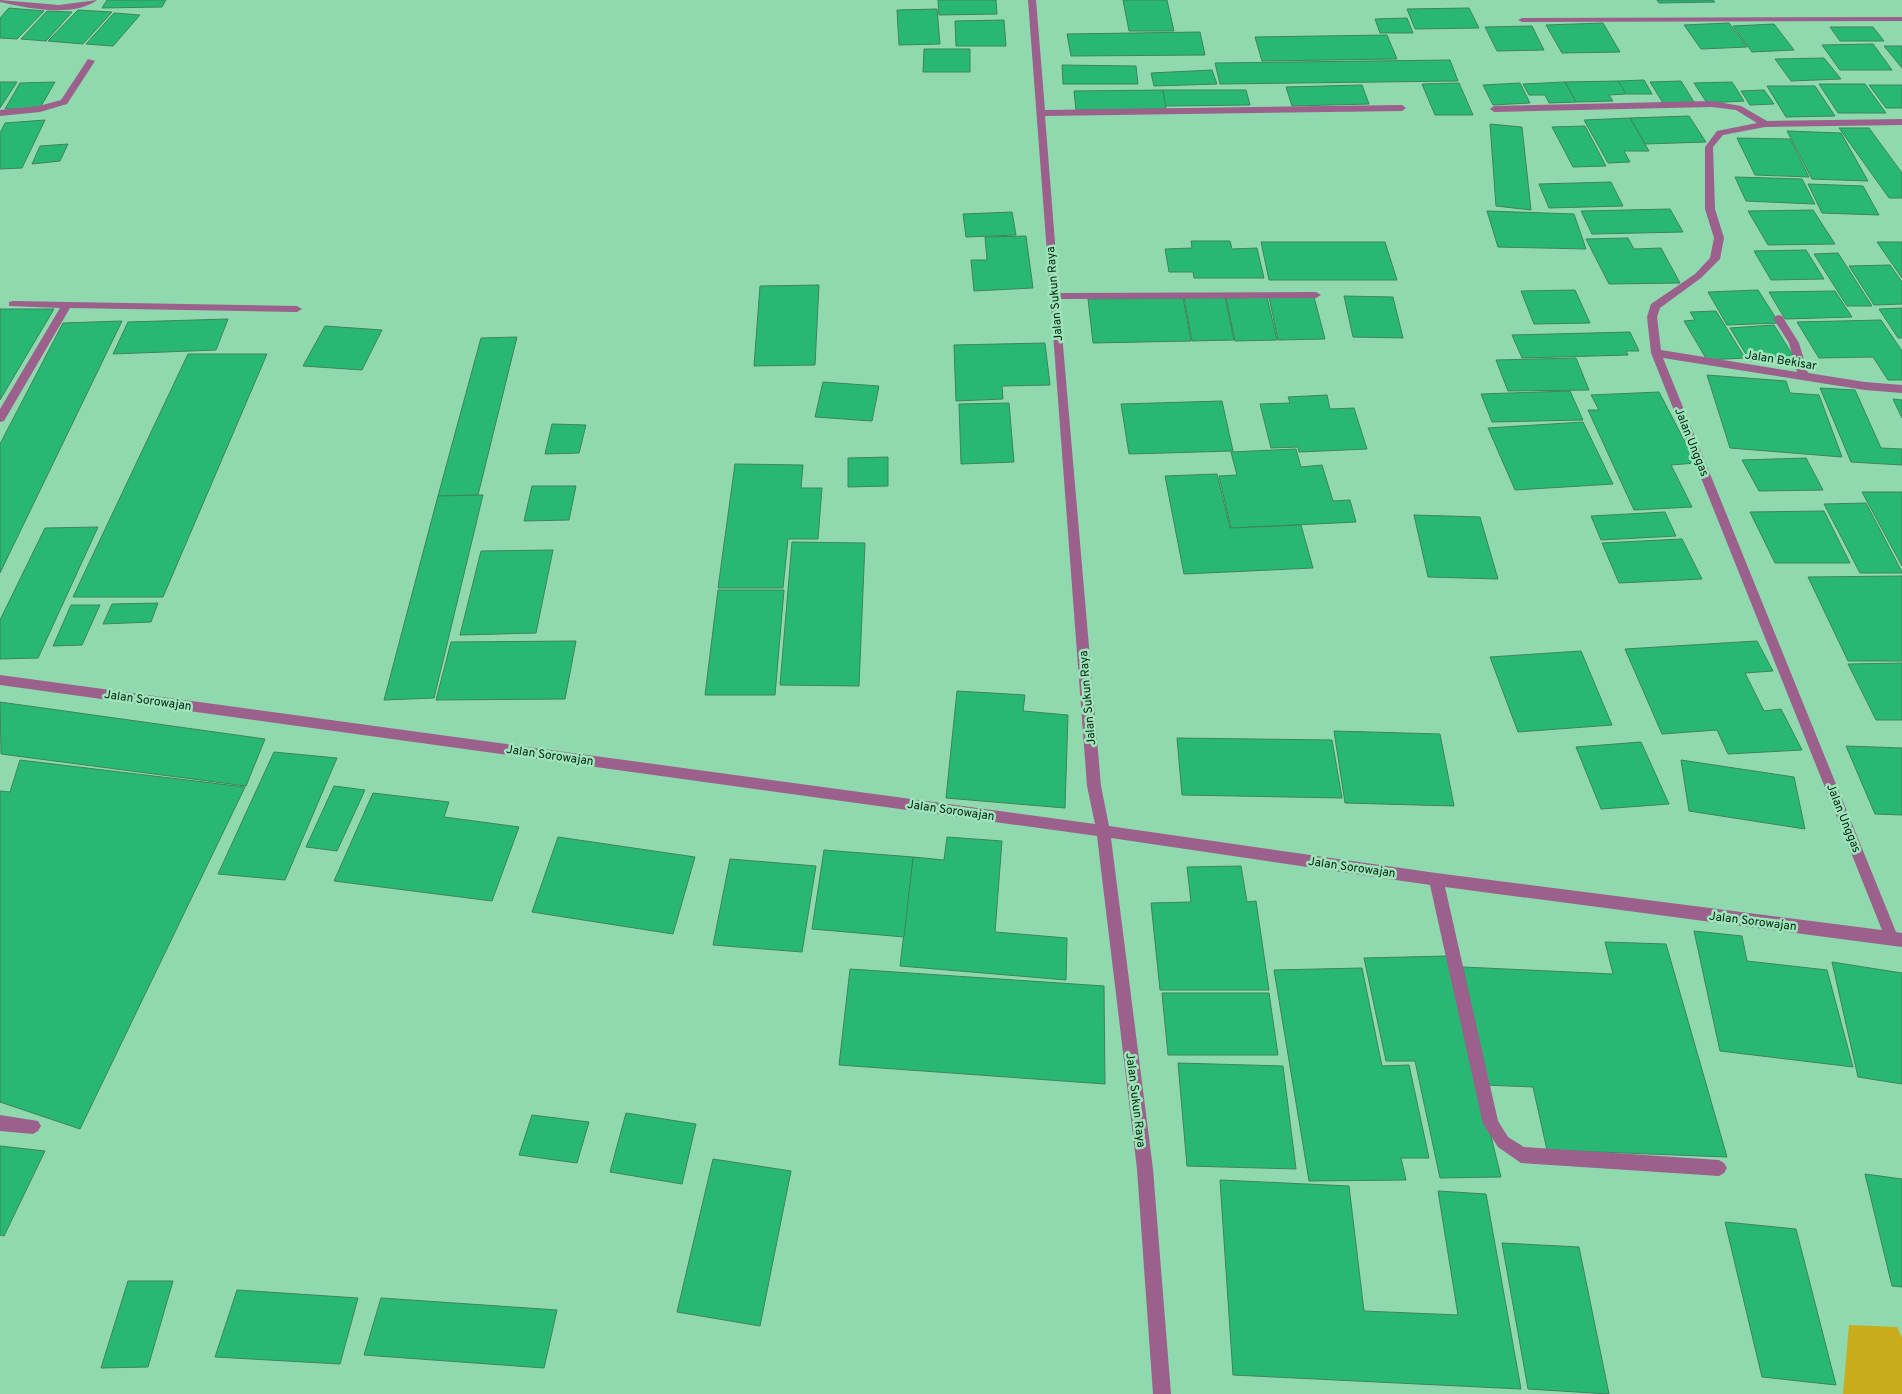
<svg xmlns="http://www.w3.org/2000/svg" width="1902" height="1394" font-family="Overpass,sans-serif">
	<rect width="100%" height="100%" fill="#90d8ad"/>
	<path fill="#c8ac1b" d="M1849 1325 1897 1327 1902 1338V1394H1843Z"/>
	<g fill="#29b774" stroke="#3d845d">
		<path d="M107 0H166L162 7 102 8Z"/>
		<path d="M938 0H996L997 14 939 15Z"/>
		<path d="M1123 0H1167L1174 31H1129Z"/>
		<path d="M1657 0H1713L1715 2 1659 3Z"/>
		<path d="M9 8 44 11 17 39 0 38V18Z"/>
		<path d="M1469 8 1479 28 1415 29 1407 9Z"/>
		<path d="M937 9 940 44 899 45 897 10Z"/>
		<path d="M78 10 112 12 83 44 48 41Z"/>
		<path d="M47 11 72 12 46 41 21 39Z"/>
		<path d="M114 13 140 15 113 46 86 44Z"/>
		<path d="M1407 18 1413 33H1380L1375 19Z"/>
		<path d="M1004 20 1006 46H956L955 21Z"/>
		<path d="M1603 23 1620 52 1562 53 1546 25Z"/>
		<path d="M1729 23 1747 47 1701 49 1684 25Z"/>
		<path d="M1774 24 1794 50 1752 52 1733 26Z"/>
		<path d="M1532 26 1544 50 1497 51 1485 27Z"/>
		<path d="M1830 27H1873L1884 41H1840Z"/>
		<path d="M1200 32 1205 55 1071 56 1067 34Z"/>
		<path d="M1387 35 1397 59 1262 61 1255 37Z"/>
		<path d="M1873 44 1892 70H1840L1822 45Z"/>
		<path d="M1884 46H1902V68Z"/>
		<path d="M924 49H970V72H923Z"/>
		<path d="M1824 58 1841 79 1791 81 1775 59Z"/>
		<path d="M1450 60 1458 81 1220 84 1215 63Z"/>
		<path d="M1062 65 1136 66 1138 84H1063Z"/>
		<path d="M1212 70 1217 84 1154 86 1151 73Z"/>
		<path d="M1644 80 1652 94H1626L1618 81Z"/>
		<path d="M1618 81 1626 94 1609 95 1613 101 1576 102 1565 82Z"/>
		<path d="M1681 81 1694 102 1663 103 1650 82Z"/>
		<path d="M0 82H17L0 108Z"/>
		<path d="M55 82 40 108 5 109 20 83Z"/>
		<path d="M1565 82 1576 102 1549 103 1545 95H1529L1523 84Z"/>
		<path d="M1732 82 1744 101 1707 103 1694 83Z"/>
		<path d="M1459 83 1473 115H1435L1422 84Z"/>
		<path d="M1520 83 1530 103 1493 105 1483 85Z"/>
		<path d="M1819 84H1865L1886 113H1838Z"/>
		<path d="M1362 85 1369 104 1292 106 1286 87Z"/>
		<path d="M1869 85H1902V108H1886Z"/>
		<path d="M1767 86H1815L1835 116 1786 117Z"/>
		<path d="M1163 90H1246L1250 105 1165 106Z"/>
		<path d="M1163 90 1166 109 1076 110 1074 91Z"/>
		<path d="M1764 90 1774 104 1750 105 1741 91Z"/>
		<path d="M1689 116 1706 142 1645 144 1630 118Z"/>
		<path d="M1630 118 1649 151H1624L1630 162 1608 163 1584 120Z"/>
		<path d="M45 120 22 168 0 169V133L5 123Z"/>
		<path d="M1490 124 1522 127 1531 210 1496 206Z"/>
		<path d="M1585 126 1606 166 1573 167 1552 127Z"/>
		<path d="M1839 128H1869L1902 173V198H1889Z"/>
		<path d="M1787 131 1841 133 1868 181 1812 179Z"/>
		<path d="M1737 138 1790 139 1809 177 1755 175Z"/>
		<path d="M68 144 60 161 32 164 40 146Z"/>
		<path d="M1735 177 1802 179 1815 204 1746 201Z"/>
		<path d="M1611 182 1623 206 1549 208 1539 184Z"/>
		<path d="M1808 184 1863 186 1879 215 1822 213Z"/>
		<path d="M1670 209 1683 232 1592 234 1581 211Z"/>
		<path d="M1813 210 1835 244 1768 245 1748 211Z"/>
		<path d="M1487 211 1574 214 1586 249 1498 247Z"/>
		<path d="M1012 212 1016 235 966 237 963 214Z"/>
		<path d="M1026 236 1033 288 974 291 971 260H987L985 237Z"/>
		<path d="M1628 238 1634 249 1661 248 1680 283 1609 284 1586 239Z"/>
		<path d="M1191 241H1230L1232 249 1257 248 1264 278H1194L1193 272H1169L1165 249 1192 248Z"/>
		<path d="M1261 242H1385L1397 280H1269Z"/>
		<path d="M1877 242H1902V278Z"/>
		<path d="M1806 250 1824 279 1771 280 1754 251Z"/>
		<path d="M1838 253 1872 306H1847L1814 254Z"/>
		<path d="M1890 265 1902 282V304L1874 305 1849 266Z"/>
		<path d="M819 285 815 365 754 366 760 286Z"/>
		<path d="M1575 290 1590 323 1534 324 1521 291Z"/>
		<path d="M1758 290 1779 323 1727 325 1708 292Z"/>
		<path d="M1835 291 1852 317 1785 319 1769 292Z"/>
		<path d="M1344 296 1393 297 1403 338 1353 337Z"/>
		<path d="M1225 297 1234 340 1192 341 1184 298Z"/>
		<path d="M1267 297 1277 340 1235 341 1226 298Z"/>
		<path d="M1269 297H1314L1325 339 1278 340Z"/>
		<path d="M1183 298 1191 341 1093 343 1088 299Z"/>
		<path d="M1902 308V338H1898L1879 309Z"/>
		<path d="M0 309H54L0 400Z"/>
		<path d="M1716 311 1745 358 1707 360 1684 321 1695 320 1690 312Z"/>
		<path d="M228 319 216 350 113 354 128 322Z"/>
		<path d="M1881 320 1902 351V380H1888L1873 357 1819 358 1797 322Z"/>
		<path d="M122 321 0 573V444L63 323Z"/>
		<path d="M1774 325 1795 359 1750 361 1730 328Z"/>
		<path d="M325 326 382 330 362 370 303 366Z"/>
		<path d="M1630 332 1639 351H1626L1628 355 1522 358 1512 335Z"/>
		<path d="M517 337 478 495 438 496 481 338Z"/>
		<path d="M1045 343 1050 385 1002 386 1003 399 956 401 954 345Z"/>
		<path d="M188 354H267L163 597H73Z"/>
		<path d="M1576 358 1589 390 1508 391 1496 360Z"/>
		<path d="M1707 375 1786 381 1790 393 1819 395 1842 457 1730 448Z"/>
		<path d="M823 382 879 386 872 421 815 417Z"/>
		<path d="M1820 388 1855 390 1881 448 1902 449V465L1851 462Z"/>
		<path d="M1570 391 1583 420 1492 422 1481 394Z"/>
		<path d="M1659 392 1696 463 1671 465 1692 507 1634 510 1588 410H1599L1591 395Z"/>
		<path d="M1327 395 1330 409 1354 408 1367 449 1299 452 1298 447 1271 448 1260 404 1290 403 1288 397Z"/>
		<path d="M1893 399 1902 400V418Z"/>
		<path d="M1222 401 1233 451 1129 454 1121 404Z"/>
		<path d="M1009 403 1014 462 961 464 959 404Z"/>
		<path d="M1583 422 1613 484 1515 490 1488 428Z"/>
		<path d="M552 424 586 425 579 453 545 454Z"/>
		<path d="M1296 449 1301 467 1322 465 1333 501 1350 500 1356 522 1231 528 1219 476 1237 475 1231 452Z"/>
		<path d="M888 457V486L848 487V458Z"/>
		<path d="M1806 458 1823 490 1759 491 1742 460Z"/>
		<path d="M735 464 803 465 801 488H822L818 539H788L783 588H718Z"/>
		<path d="M1217 474 1230 528 1301 525 1313 568 1184 574 1165 476Z"/>
		<path d="M532 486H576L569 520 524 521Z"/>
		<path d="M1862 492H1902V566Z"/>
		<path d="M483 495 434 698 384 700 438 496Z"/>
		<path d="M1866 503 1902 572V573H1860L1824 504Z"/>
		<path d="M1824 511 1850 563H1775L1750 512Z"/>
		<path d="M1665 512 1676 536 1601 540 1591 516Z"/>
		<path d="M1414 515 1480 517 1498 579 1428 577Z"/>
		<path d="M98 527 38 658 0 659V620L45 528Z"/>
		<path d="M1682 539 1702 579 1619 583 1602 543Z"/>
		<path d="M792 542 865 543 859 686 780 685Z"/>
		<path d="M553 550 536 633 460 635 481 551Z"/>
		<path d="M1902 576V661H1848L1808 577Z"/>
		<path d="M718 590H784L775 695H705Z"/>
		<path d="M158 603 151 622 103 624 112 604Z"/>
		<path d="M71 605H100L82 645 53 646Z"/>
		<path d="M576 641 565 699 436 700 451 642Z"/>
		<path d="M1757 641 1773 671 1745 673 1764 711 1781 709 1802 750 1728 754 1717 730 1662 734 1625 649Z"/>
		<path d="M1581 651 1612 725 1518 732 1490 657Z"/>
		<path d="M1902 663V720H1876L1848 664Z"/>
		<path d="M957 691 1025 695 1023 711 1068 715 1065 808 946 798Z"/>
		<path d="M0 702 265 739 246 786 1 754Z"/>
		<path d="M1334 731 1440 734 1454 806 1345 803Z"/>
		<path d="M1177 738 1332 740 1342 798 1182 795Z"/>
		<path d="M1641 742 1669 804 1601 809 1576 747Z"/>
		<path d="M1846 746 1902 748V815L1875 814Z"/>
		<path d="M274 752 337 758 285 880 218 874Z"/>
		<path d="M20 760 245 787 80 1129 0 1102V791L10 792Z"/>
		<path d="M1681 760 1794 777 1805 829 1689 811Z"/>
		<path d="M334 786 365 790 337 851 306 847Z"/>
		<path d="M373 793 449 802 444 817 519 827 492 901 334 881Z"/>
		<path d="M558 837 695 857 673 934 532 912Z"/>
		<path d="M947 837 1002 841 995 932 1067 938 1066 980 900 966 913 857 944 860Z"/>
		<path d="M824 850 913 857 904 937 812 929Z"/>
		<path d="M730 859 816 866 802 952 713 945Z"/>
		<path d="M1241 866 1247 902 1256 901 1269 990H1160L1151 903 1191 902 1187 867Z"/>
		<path d="M1694 931 1742 936 1747 961 1827 970 1853 1067 1720 1051Z"/>
		<path d="M1605 942 1666 944 1727 1157 1547 1150 1533 1087 1486 1085 1463 967 1613 974Z"/>
		<path d="M1447 956 1501 1177 1440 1178 1415 1061H1386L1364 958Z"/>
		<path d="M1832 962 1902 973V1084L1858 1077Z"/>
		<path d="M1362 968 1382 1066 1409 1065 1429 1158H1401L1406 1180 1309 1181 1274 970Z"/>
		<path d="M850 969 1104 986 1105 1084 839 1065Z"/>
		<path d="M1162 993H1269L1278 1055H1168Z"/>
		<path d="M1178 1063 1283 1066 1296 1169 1187 1166Z"/>
		<path d="M626 1113 696 1124 682 1184 610 1172Z"/>
		<path d="M532 1115 589 1122 577 1163 519 1155Z"/>
		<path d="M0 1146 45 1151 4 1236 0 1235Z"/>
		<path d="M713 1159 791 1171 760 1326 677 1312Z"/>
		<path d="M1865 1174 1902 1179V1287L1892 1286Z"/>
		<path d="M1220 1180 1349 1186 1364 1311 1458 1315 1438 1191 1486 1194 1521 1389 1233 1375Z"/>
		<path d="M1725 1222 1796 1229 1836 1385 1762 1377Z"/>
		<path d="M1502 1243 1579 1247 1609 1394 1528 1389Z"/>
		<path d="M128 1281H173L148 1367 101 1368Z"/>
		<path d="M237 1290 358 1298 340 1364 215 1357Z"/>
		<path d="M381 1298 557 1310 544 1368 364 1355Z"/>
	</g>
	<g fill="none" stroke-linecap="round" stroke-linejoin="round">
		<g fill="#9b618c" fill-rule="evenodd">
			<path d="M0 0 59 5 97 0C74 18 26 8 0 2Z"/>
			<path d="M1028 0H1036L1045 110 1402 105 1406 108 1402 111 1045 116 1059 293 1316 292 1321 295 1316 298 1059 299 1101 786 1109 826 1436 873 1882 930 1651 353 1647 317 1651 304 1695 274 1710 258 1714 238 1705 209V147L1717 131 1757 123 1736 110 1712 107 1494 112 1490 109 1494 106 1712 101 1741 106 1767 121 1902 119V125L1765 127 1723 135 1713 147 1715 209 1724 238 1720 259 1701 278 1660 308 1657 317 1661 350 1797 372 1789 343 1773 318 1778 315 1782 316 1799 343 1808 373 1865 382 1902 385V393L1865 390 1663 358 1896 932 1902 933V947L1445 887 1498 1121 1508 1137 1524 1147 1719 1160 1724 1163 1727 1168 1724 1173 1719 1176 1521 1163 1498 1147 1483 1124 1430 885 1111 838 1153 1169 1171 1394H1153L1137 1169 1097 836 0 685V675L1095 824 1087 786Z"/>
			<path d="M1902 17V21L1522 22 1518 20 1522 18Z"/>
			<path d="M88 59 95 61 67 104 40 112 0 116V110L39 106 61 100Z"/>
			<path d="M13 301 297 306 302 309 297 312 70 308 4 421 0 422V409L60 308 9 306V302Z"/>
			<path d="M0 1115 38 1121 41 1126 38 1131 33 1134 0 1131Z"/>
		</g>
	</g>
	<g text-anchor="middle" stroke-width="5" stroke-linejoin="round" paint-order="stroke">
		<g font-size="12" fill="#032112" stroke="#9de5b9">
			<text transform="translate(1054 294) rotate(-95)" y="4">Jalan Sukun Raya</text>
			<text transform="translate(1781 360) rotate(9)" y="4">Jalan Bekisar</text>
			<text transform="translate(1692 442) rotate(68)" y="4">Jalan Unggas</text>
			<text transform="translate(1087 698) rotate(-95)" y="4">Jalan Sukun Raya</text>
			<text transform="translate(148 700) rotate(8)" y="4">Jalan Sorowajan</text>
			<text transform="translate(550 755) rotate(8)" y="4">Jalan Sorowajan</text>
			<text transform="translate(951 810) rotate(8)" y="4">Jalan Sorowajan</text>
			<text transform="translate(1844 818) rotate(68)" y="4">Jalan Unggas</text>
			<text transform="translate(1352 867) rotate(8)" y="4">Jalan Sorowajan</text>
			<text transform="translate(1753 921) rotate(7)" y="4">Jalan Sorowajan</text>
			<text transform="translate(1136 1100) rotate(83)" y="4">Jalan Sukun Raya</text>
		</g>
	</g>
</svg>
